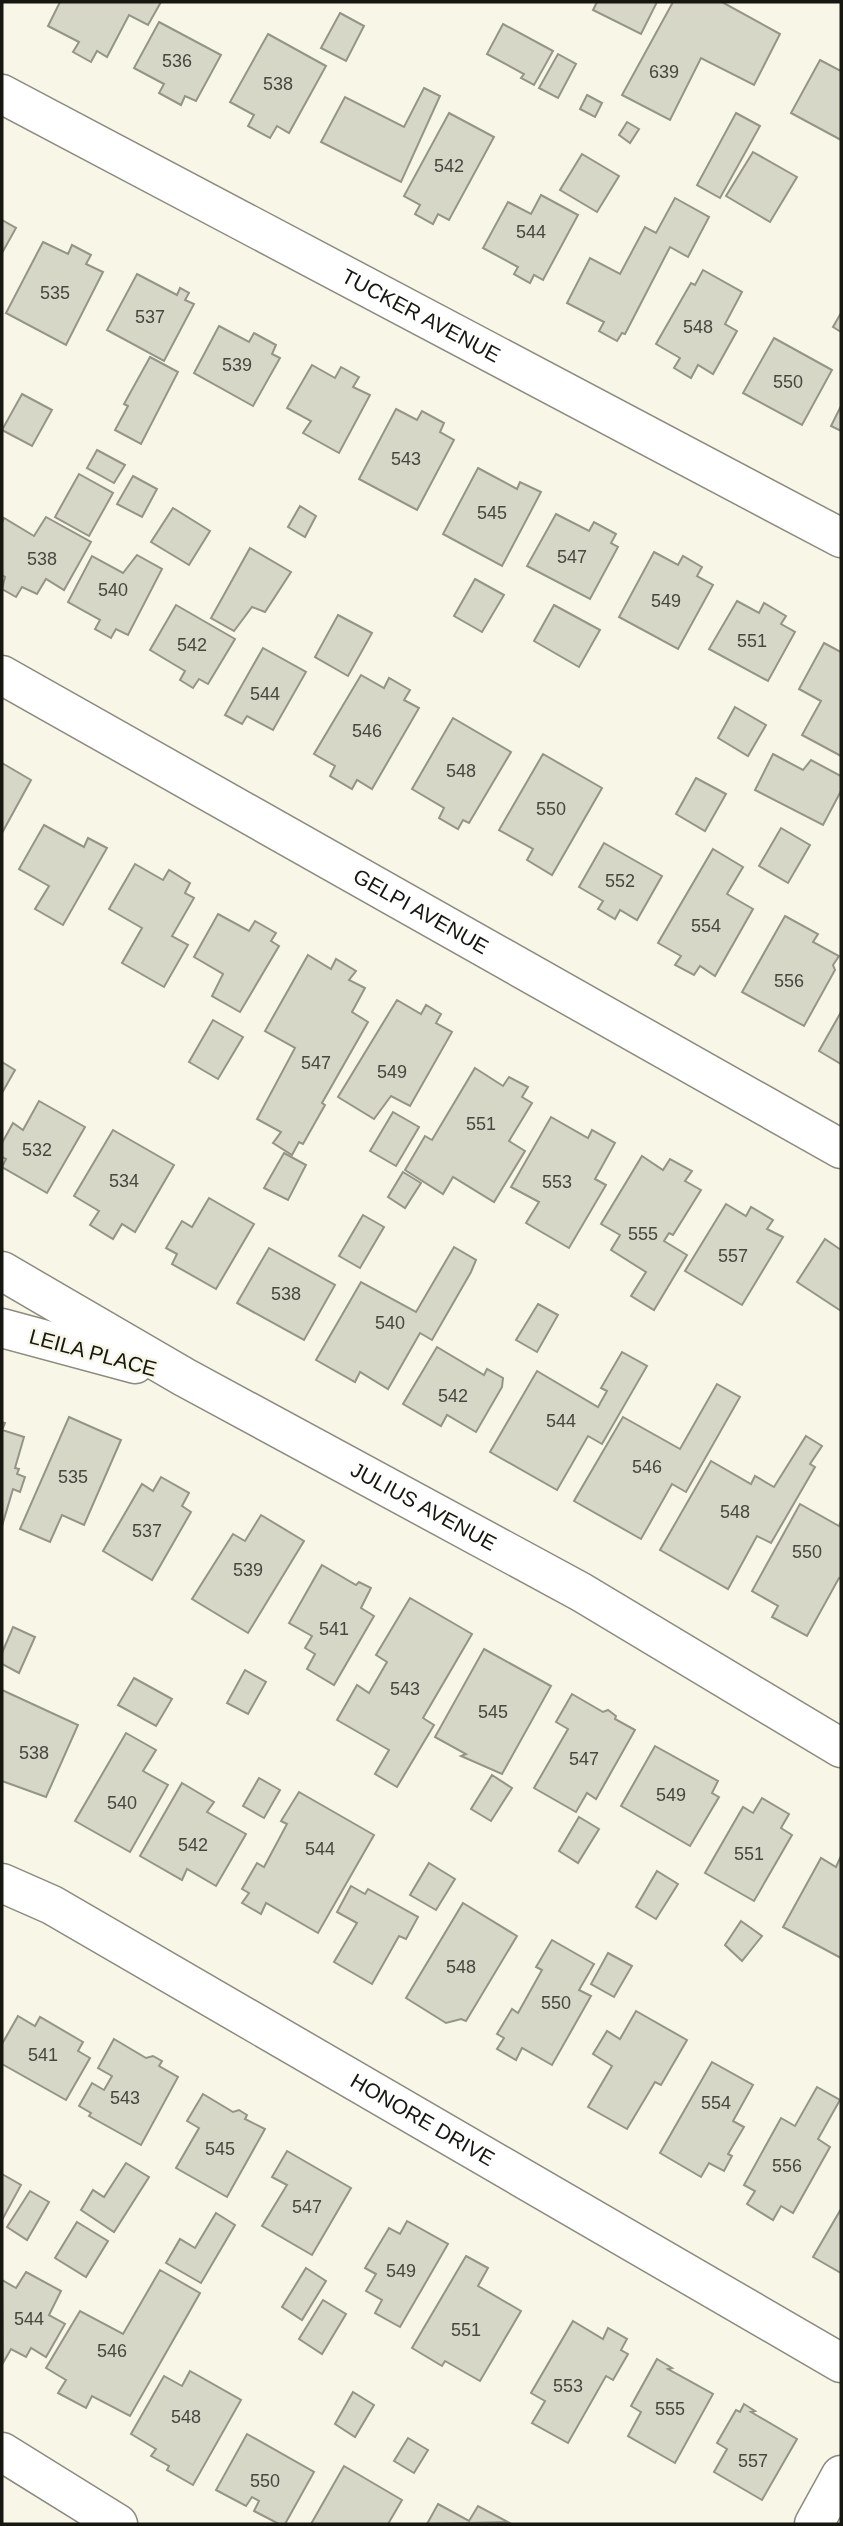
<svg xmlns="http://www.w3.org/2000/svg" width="843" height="2526" font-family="Helvetica,sans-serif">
	<rect width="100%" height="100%" fill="#f7f6e7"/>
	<g fill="#d7d7c8" stroke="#959587" stroke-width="2">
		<path d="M60 2H161L148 25 129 15 107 57 97 51 91 62 73 52 79 42 48 26Z"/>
		<path d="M597 2H657L641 34 593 10Z"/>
		<path d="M673 2H722L780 34 754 85 701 58 670 120 622 95Z"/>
		<path d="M340 13 364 26 346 61 321 48Z"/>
		<path d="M159 22 221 55 196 101 185 96 181 105 159 93 164 84 134 68Z"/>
		<path d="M503 24 553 51 534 85 521 78 524 74 487 54Z"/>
		<path d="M268 34 326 66 289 133 277 126 270 138 248 126 254 115 230 102Z"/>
		<path d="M558 54 576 64 558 98 539 88Z"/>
		<path d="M820 60 841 71V140L791 113Z"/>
		<path d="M424 88 440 96 401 182 321 142 345 97 404 127Z"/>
		<path d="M587 95 602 103 595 117 580 109Z"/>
		<path d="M449 113 494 137 449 220 438 214 433 224 415 214 420 205 404 196Z"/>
		<path d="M736 113 760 126 720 198 697 185Z"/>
		<path d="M627 122 639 129 630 143 619 135Z"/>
		<path d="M753 152 797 177 770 222 726 196Z"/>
		<path d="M582 154 619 176 597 212 560 190Z"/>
		<path d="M541 195 578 215 543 280 534 275 530 283 514 274 518 267 483 248 508 202 531 214Z"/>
		<path d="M675 198 709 217 688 257 670 247 625 334 622 333 617 341 599 331 604 322 567 303 590 258 620 274 645 227 656 233Z"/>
		<path d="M2 220 16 228 2 253Z"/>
		<path d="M43 242 68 254 72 245 91 255 86 264 103 272 66 345 6 313Z"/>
		<path d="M703 270 742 292 725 324 737 331 713 374 698 365 691 378 674 368 680 358 656 344 691 283 695 285Z"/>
		<path d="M137 274 177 295 180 288 189 293 185 300 194 304 164 361 107 330Z"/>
		<path d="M841 313V332L833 327Z"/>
		<path d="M219 326 249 342 254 333 276 345 272 354 280 358 253 406 194 373Z"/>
		<path d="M774 338 832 370 802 425 743 393Z"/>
		<path d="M150 357 178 372 141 444 115 430 128 406 124 404Z"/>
		<path d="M312 365 335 378 341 367 359 377 353 387 370 395 339 453 303 433 311 421 287 408Z"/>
		<path d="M22 394 52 410 32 446 2 430Z"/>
		<path d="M841 406V431L831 426Z"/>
		<path d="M396 409 417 420 422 411 444 423 440 432 454 440 417 510 359 479Z"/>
		<path d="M97 450 125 465 114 483 87 468Z"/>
		<path d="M478 468 517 489 520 482 541 492 502 566 443 534Z"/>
		<path d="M79 474 113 493 89 536 55 517Z"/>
		<path d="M133 476 157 489 142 517 117 504Z"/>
		<path d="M300 506 316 516 305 537 288 527Z"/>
		<path d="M173 508 210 531 189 565 151 542Z"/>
		<path d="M556 514 589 531 594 522 616 534 611 543 618 547 590 599 527 566Z"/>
		<path d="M46 517 91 542 64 590 46 579 37 594 22 587 16 597 2 589 5 577 2 575V523L4 518 34 536Z"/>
		<path d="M250 548 291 572 265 612 252 607 234 631 211 618Z"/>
		<path d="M654 552 678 565 683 556 702 567 697 576 713 585 678 649 619 617Z"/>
		<path d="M137 555 162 569 128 635 116 629 111 638 95 629 100 620 68 602 92 556 123 573Z"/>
		<path d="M475 579 504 595 482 632 454 616Z"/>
		<path d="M737 601 759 613 764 603 786 616 781 624 795 632 768 681 709 649Z"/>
		<path d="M176 605 235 639 208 684 199 679 193 688 180 680 185 671 150 650Z"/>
		<path d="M554 605 600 630 579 667 534 641Z"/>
		<path d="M338 615 372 633 348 676 315 657Z"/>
		<path d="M824 643 841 652V756L802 735 821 701 799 689Z"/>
		<path d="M263 648 306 672 273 730 247 716 242 724 225 715Z"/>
		<path d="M361 675 384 688 389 678 410 690 404 700 419 708 372 789 357 780 352 789 330 776 335 766 314 754Z"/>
		<path d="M735 707 766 725 748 756 718 738Z"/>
		<path d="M453 718 511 752 469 823 463 820 458 829 439 818 444 808 412 789Z"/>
		<path d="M543 754 602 788 552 875 527 860 533 849 499 830Z"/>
		<path d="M773 754 803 770 811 760 841 776V791L823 825 755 790Z"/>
		<path d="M2 763 31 780 2 833Z"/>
		<path d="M696 778 726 794 705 831 676 814Z"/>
		<path d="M44 825 84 847 88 838 107 848 63 925 35 909 49 886 19 869Z"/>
		<path d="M781 828 810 845 788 883 759 866Z"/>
		<path d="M604 843 662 876 637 920 620 910 615 919 598 909 603 901 579 887Z"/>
		<path d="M713 849 743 867 727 894 753 909 715 976 700 966 694 975 675 965 681 956 658 943Z"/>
		<path d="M135 864 163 880 169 870 190 883 185 893 194 898 172 936 188 945 164 987 122 963 142 928 109 909Z"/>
		<path d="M218 914 249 931 255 921 276 933 271 941 279 946 240 1012 212 996 223 974 194 957Z"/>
		<path d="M785 916 818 934 813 942 839 956 833 965 835 970 804 1026 742 992Z"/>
		<path d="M308 955 331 969 336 959 356 971 349 980 365 988 352 1012 368 1022 322 1103 325 1105 303 1144 299 1142 292 1155 273 1143 281 1132 257 1119 295 1048 265 1031Z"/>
		<path d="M397 1000 421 1014 426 1005 441 1014 436 1023 452 1032 410 1106 391 1096 374 1119 338 1097Z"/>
		<path d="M841 1012V1064L819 1051Z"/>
		<path d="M213 1020 243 1037 218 1079 189 1062Z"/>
		<path d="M2 1062 15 1070 2 1093Z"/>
		<path d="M475 1068 503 1086 509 1077 528 1087 522 1097 532 1103 509 1141 525 1151 494 1202 453 1177 443 1194 405 1170 425 1136 432 1140Z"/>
		<path d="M39 1101 85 1127 47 1193 2 1167 6 1159 2 1157V1143L13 1123 23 1130Z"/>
		<path d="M393 1112 419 1127 396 1166 370 1151Z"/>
		<path d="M551 1117 588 1138 592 1130 615 1143 595 1179 606 1185 569 1248 526 1223 539 1202 511 1187Z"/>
		<path d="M113 1130 174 1165 135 1232 122 1224 113 1239 90 1225 99 1211 74 1196Z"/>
		<path d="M284 1153 306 1165 288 1200 264 1188Z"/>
		<path d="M642 1156 663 1170 670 1159 692 1171 685 1181 701 1190 673 1235 669 1233 664 1241 687 1255 654 1310 631 1296 646 1272 611 1250 620 1235 601 1224Z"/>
		<path d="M403 1172 421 1183 405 1208 388 1197Z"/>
		<path d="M209 1198 254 1224 216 1289 172 1264 177 1254 166 1248 182 1221 192 1227Z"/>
		<path d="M726 1204 746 1216 751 1207 773 1220 767 1229 783 1237 742 1305 685 1271Z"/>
		<path d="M363 1215 384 1227 360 1268 339 1256Z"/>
		<path d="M825 1239 841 1250V1311L797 1282Z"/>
		<path d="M454 1247 476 1260 471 1272 432 1340 420 1333 388 1389 360 1372 355 1382 316 1360 361 1282 416 1312Z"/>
		<path d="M269 1248 335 1285 304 1340 237 1303Z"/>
		<path d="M538 1304 558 1315 537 1352 516 1340Z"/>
		<path d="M437 1347 484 1375 487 1369 503 1378 502 1387 476 1432 447 1415 441 1426 403 1404Z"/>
		<path d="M622 1352 647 1366 602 1444 588 1436 557 1490 490 1452 537 1371 598 1407 607 1391 601 1388Z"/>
		<path d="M717 1384 740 1397 686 1492 672 1484 641 1539 574 1501 623 1417 680 1449Z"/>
		<path d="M69 1417 121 1440 84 1525 62 1515 50 1542 20 1529Z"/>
		<path d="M2 1422 5 1423 2 1430 24 1437 15 1468 19 1469 17 1474 25 1477 20 1492 13 1489 2 1526Z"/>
		<path d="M806 1436 822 1446 810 1464 815 1467 771 1543 757 1536 728 1589 660 1550 711 1461 751 1484 755 1476 774 1487Z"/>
		<path d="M161 1477 189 1493 182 1506 191 1512 152 1580 103 1551 142 1484 153 1491Z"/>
		<path d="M800 1504 839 1526 841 1521V1579L839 1578 807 1636 772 1617 778 1606 752 1591Z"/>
		<path d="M261 1515 304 1541 248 1633 192 1599 233 1534 245 1541Z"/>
		<path d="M322 1565 356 1585 359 1582 371 1588 361 1608 374 1616 334 1685 307 1669 315 1654 305 1648 312 1636 289 1623Z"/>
		<path d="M410 1598 472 1634 423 1718 434 1725 397 1787 375 1774 389 1750 337 1720 357 1685 369 1693 387 1662 376 1655Z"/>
		<path d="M13 1627 35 1637 19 1673 2 1664V1653Z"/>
		<path d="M484 1649 551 1686 502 1774 461 1756 466 1754 435 1737Z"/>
		<path d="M245 1670 266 1682 248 1714 227 1703Z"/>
		<path d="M134 1678 172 1699 156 1726 118 1705Z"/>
		<path d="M2 1690 78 1725 46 1797 2 1781Z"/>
		<path d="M572 1694 603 1712 608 1710 616 1716 615 1719 635 1730 596 1799 587 1793 576 1812 534 1788 568 1729 556 1722Z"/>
		<path d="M126 1733 156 1750 143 1771 168 1785 130 1852 75 1821Z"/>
		<path d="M655 1746 718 1781 712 1793 719 1797 690 1846 621 1806Z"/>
		<path d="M492 1775 512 1788 491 1821 471 1809Z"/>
		<path d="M259 1778 280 1790 264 1818 243 1806Z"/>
		<path d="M182 1783 214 1802 207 1812 246 1834 216 1886 187 1869 182 1880 140 1856Z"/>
		<path d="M299 1792 374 1835 318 1933 266 1903 261 1914 242 1903 249 1893 242 1889 257 1863 264 1867 287 1824 281 1821Z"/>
		<path d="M762 1798 789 1814 781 1828 792 1835 754 1901 705 1873 743 1807 753 1813Z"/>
		<path d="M579 1817 599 1829 578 1863 559 1851Z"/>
		<path d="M841 1856V1958L783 1927 821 1858 836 1867Z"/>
		<path d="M429 1863 455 1879 436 1910 410 1895Z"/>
		<path d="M657 1871 678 1884 656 1919 636 1907Z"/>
		<path d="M351 1886 365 1894 368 1889 418 1917 406 1939 399 1936 372 1984 334 1962 357 1923 337 1912Z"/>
		<path d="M463 1903 517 1936 466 2021 461 2019 446 2023 406 1998Z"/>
		<path d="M741 1921 762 1936 742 1961 725 1945Z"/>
		<path d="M552 1940 594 1964 579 1990 591 1996 552 2065 522 2048 516 2060 497 2049 504 2038 497 2034 512 2009 518 2013 542 1970 536 1967Z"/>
		<path d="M608 1953 632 1966 614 1997 591 1984Z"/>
		<path d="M636 2011 687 2040 661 2085 655 2082 627 2129 588 2107 612 2066 593 2054 607 2031 620 2039Z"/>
		<path d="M18 2016 35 2026 40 2017 83 2042 78 2051 90 2058 66 2100 2 2064V2044Z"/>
		<path d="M114 2039 146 2058 153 2056 162 2061 159 2066 178 2077 141 2145 89 2116 91 2113 79 2106 92 2083 104 2090 112 2076 98 2068Z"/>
		<path d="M712 2062 753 2085 733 2121 744 2127 728 2154 732 2156 724 2171 709 2163 701 2177 660 2153Z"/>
		<path d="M817 2087 840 2100 818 2139 830 2147 793 2213 781 2206 773 2220 747 2204 755 2191 744 2185 781 2118 795 2126Z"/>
		<path d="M203 2094 233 2112 239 2110 247 2115 245 2119 265 2129 227 2197 176 2168 199 2128 187 2121Z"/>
		<path d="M287 2151 351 2188 312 2255 262 2226 287 2185 272 2177Z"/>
		<path d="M126 2163 149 2177 114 2232 81 2210 93 2190 104 2197Z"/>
		<path d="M2 2174 21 2185 2 2220Z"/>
		<path d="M30 2191 49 2202 27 2240 7 2227Z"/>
		<path d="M841 2209V2273L813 2257Z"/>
		<path d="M216 2213 235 2225 201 2283 166 2263 180 2239 195 2248Z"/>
		<path d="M407 2221 448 2244 400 2327 375 2313 382 2300 366 2291 376 2274 365 2268 389 2228 400 2234Z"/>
		<path d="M77 2222 108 2241 86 2277 55 2258Z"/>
		<path d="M466 2256 488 2268 478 2286 521 2311 480 2381 445 2361 442 2366 412 2348Z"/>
		<path d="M306 2268 326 2281 302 2320 282 2307Z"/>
		<path d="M160 2270 200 2293 130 2416 92 2396 86 2408 58 2393 66 2380 46 2368 80 2311 123 2334Z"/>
		<path d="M26 2272 61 2291 49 2315 65 2324 46 2357 31 2348 26 2357 11 2349 3 2363 2 2280 16 2288Z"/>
		<path d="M323 2300 346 2314 322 2354 299 2339Z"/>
		<path d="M573 2321 603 2339 608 2328 627 2339 621 2350 628 2354 613 2380 606 2376 568 2443 532 2423 545 2401 531 2393Z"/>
		<path d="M657 2359 672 2368 668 2369 713 2394 675 2463 628 2436 641 2412 631 2406Z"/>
		<path d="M190 2371 241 2400 193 2485 167 2470 169 2466 151 2456 156 2449 131 2434 164 2376 182 2386Z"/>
		<path d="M353 2392 374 2405 355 2437 335 2424Z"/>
		<path d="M744 2404 755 2411 751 2412 797 2439 762 2500 714 2472 727 2449 717 2443 736 2410 740 2412Z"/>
		<path d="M247 2434 314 2472 285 2524H279L254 2511 259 2501 252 2497 246 2506 216 2490Z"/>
		<path d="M408 2438 428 2450 414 2473 394 2461Z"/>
		<path d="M344 2466 402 2500 388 2524H311Z"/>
		<path d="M438 2504 469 2521 478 2506 508 2522 427 2524Z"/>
	</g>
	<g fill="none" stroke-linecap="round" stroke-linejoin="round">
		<defs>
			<g id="minor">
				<path id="s1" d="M2 94 841 538"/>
				<path id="s2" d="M2 675 841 1149"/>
				<path id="s3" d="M2 1271 184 1377 581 1592 841 1748"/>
				<path d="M2 1328 135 1364"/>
				<path id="s4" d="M2 1883 52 1905 841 2363"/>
				<path d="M2 2452 118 2524"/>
				<path d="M814 2524 841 2475"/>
			</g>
		</defs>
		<use href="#minor" stroke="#8c8b7d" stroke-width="41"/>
		<use href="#minor" stroke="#fff" stroke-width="38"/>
	</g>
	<g text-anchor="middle" stroke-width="5" stroke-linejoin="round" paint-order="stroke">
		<g font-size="18" fill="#47473f">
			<text x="177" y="67">536</text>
			<text x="664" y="78">639</text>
			<text x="278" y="90">538</text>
			<text x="449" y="172">542</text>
			<text x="531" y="238">544</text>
			<text x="55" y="299">535</text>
			<text x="150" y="323">537</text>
			<text x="698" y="333">548</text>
			<text x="237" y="371">539</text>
			<text x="788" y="388">550</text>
			<text x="406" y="465">543</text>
			<text x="492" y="519">545</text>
			<text x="572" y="563">547</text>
			<text x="42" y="565">538</text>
			<text x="113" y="596">540</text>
			<text x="666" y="607">549</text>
			<text x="752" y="647">551</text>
			<text x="192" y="651">542</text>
			<text x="265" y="700">544</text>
			<text x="367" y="737">546</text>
			<text x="461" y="777">548</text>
			<text x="551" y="815">550</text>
			<text x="620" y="887">552</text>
			<text x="706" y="932">554</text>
			<text x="789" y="987">556</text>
			<text x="316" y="1069">547</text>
			<text x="392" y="1078">549</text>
			<text x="481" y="1130">551</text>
			<text x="37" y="1156">532</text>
			<text x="124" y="1187">534</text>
			<text x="557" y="1188">553</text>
			<text x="643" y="1240">555</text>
			<text x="733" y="1262">557</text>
			<text x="286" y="1300">538</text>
			<text x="390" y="1329">540</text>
			<text x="453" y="1402">542</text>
			<text x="561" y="1427">544</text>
			<text x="647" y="1473">546</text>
			<text x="73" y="1483">535</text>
			<text x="735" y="1518">548</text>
			<text x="147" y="1537">537</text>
			<text x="807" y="1558">550</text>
			<text x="248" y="1576">539</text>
			<text x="334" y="1635">541</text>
			<text x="405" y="1695">543</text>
			<text x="493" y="1718">545</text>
			<text x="34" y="1759">538</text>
			<text x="584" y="1765">547</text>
			<text x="671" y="1801">549</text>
			<text x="122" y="1809">540</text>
			<text x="193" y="1851">542</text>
			<text x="320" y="1855">544</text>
			<text x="749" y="1860">551</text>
			<text x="461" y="1973">548</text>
			<text x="556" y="2009">550</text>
			<text x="43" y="2061">541</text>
			<text x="125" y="2104">543</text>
			<text x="716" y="2109">554</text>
			<text x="220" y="2155">545</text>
			<text x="787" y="2172">556</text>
			<text x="307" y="2213">547</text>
			<text x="401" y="2277">549</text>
			<text x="29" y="2325">544</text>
			<text x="466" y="2336">551</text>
			<text x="112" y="2357">546</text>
			<text x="568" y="2392">553</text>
			<text x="670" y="2415">555</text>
			<text x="186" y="2423">548</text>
			<text x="753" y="2467">557</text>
			<text x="265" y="2487">550</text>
		</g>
		<g font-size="21" fill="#171711" stroke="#f7f6e7">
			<text dy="7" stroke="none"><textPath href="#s1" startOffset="474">TUCKER AVENUE</textPath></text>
			<text dy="7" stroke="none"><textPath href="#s2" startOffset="481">GELPI AVENUE</textPath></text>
			<text transform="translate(93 1353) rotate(15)" y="7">LEILA PLACE</text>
			<text dy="7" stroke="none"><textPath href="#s3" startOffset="483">JULIUS AVENUE</textPath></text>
			<text dy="7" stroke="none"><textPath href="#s4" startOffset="483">HONORE DRIVE</textPath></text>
		</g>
	</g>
	<rect width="843" height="2526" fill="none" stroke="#171711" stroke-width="7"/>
</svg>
